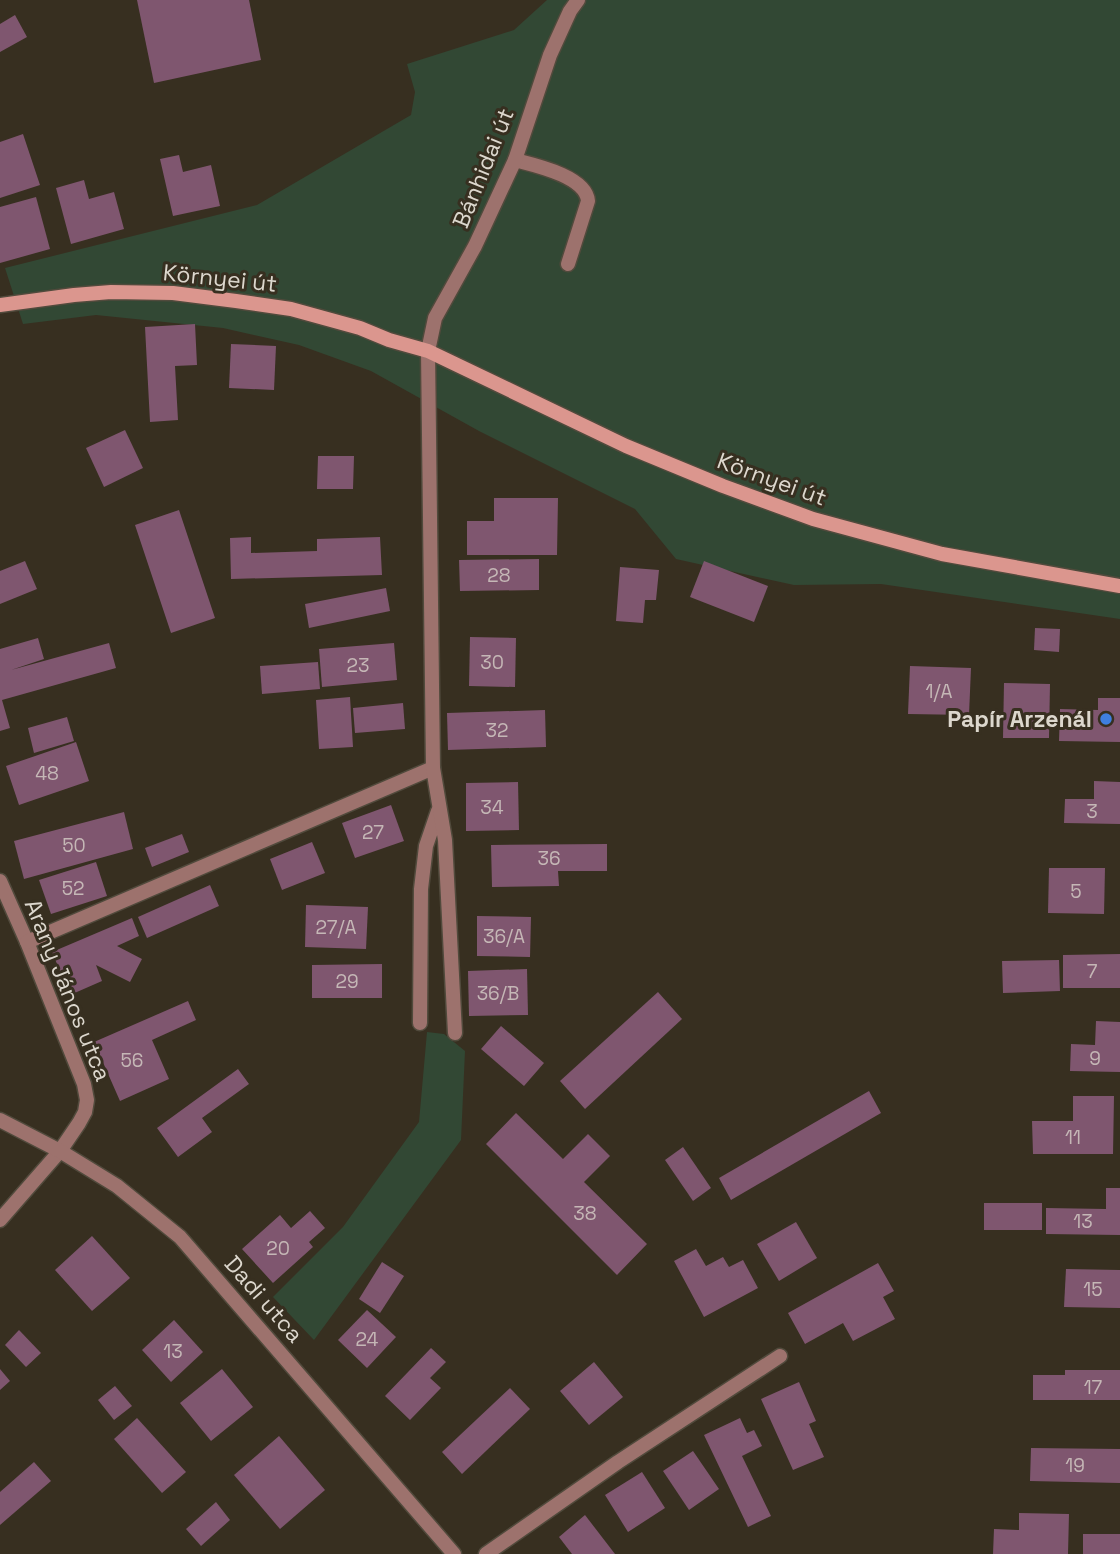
<svg xmlns="http://www.w3.org/2000/svg" width="1120" height="1554" font-family="'Space Grotesk',sans-serif">
	<rect width="100%" height="100%" fill="#372f20"/>
	<g fill="#324834">
		<path d="M547 0H1120V619L881 584 794 585 676 559 635 509 479 431 371 371 299 345 223 328 96 315 23 324 5 268 257 205 411 115 415 92 407 64 514 30Z"/>
		<path d="M427 1032 444 1034 465 1051 461 1140 314 1340 273 1297 343 1227 419 1122Z"/>
	</g>
	<g fill="#7f566f">
		<path d="M137 0H249L261 60 154 83Z"/>
		<path d="M15 15 27 37 0 52V24Z"/>
		<path d="M23 134 40 185 0 198V142Z"/>
		<path d="M179 155 183 172 211 165 220 206 173 216 160 159Z"/>
		<path d="M84 180 89 199 114 192 124 229 71 244 56 188Z"/>
		<path d="M36 197 50 249 0 263V207Z"/>
		<path d="M195 324 197 365 175 366 178 420 150 422 145 327Z"/>
		<path d="M231 344 276 346 274 390 229 388Z"/>
		<path d="M125 430 143 468 104 487 86 448Z"/>
		<path d="M318 456H354L353 489H317Z"/>
		<path d="M494 498H558L557 555H467V521H494Z"/>
		<path d="M179 510 215 618 171 633 135 525Z"/>
		<path d="M251 537V553L317 551V539L380 537 382 575 231 579 230 538Z"/>
		<path d="M539 559V590L460 591 459 560Z"/>
		<path d="M25 561 37 589 0 604V571Z"/>
		<path d="M704 561 768 586 754 622 690 597Z"/>
		<path d="M620 567 659 570 656 600H645L643 623 616 621Z"/>
		<path d="M386 588 390 611 309 628 305 604Z"/>
		<path d="M1035 628 1060 629 1059 652 1034 650Z"/>
		<path d="M470 637 516 638 515 687 469 686Z"/>
		<path d="M38 638 44 659 11 670 109 643 116 668 2 700 10 728 0 731V649Z"/>
		<path d="M394 643 397 680 322 687 319 649Z"/>
		<path d="M318 662 320 689 262 694 260 666Z"/>
		<path d="M910 666 971 668 969 715 908 714Z"/>
		<path d="M1004 683 1050 684 1049 738H1003Z"/>
		<path d="M350 697 353 747 319 749 316 700Z"/>
		<path d="M1098 698H1120V742L1059 741 1060 709 1098 710Z"/>
		<path d="M403 703 405 729 355 733 353 708Z"/>
		<path d="M545 710 546 747 448 750 447 713Z"/>
		<path d="M67 717 74 741 34 753 28 728Z"/>
		<path d="M76 742 89 781 19 805 6 766Z"/>
		<path d="M1094 781 1120 782V824L1064 823 1065 799H1094Z"/>
		<path d="M518 782 519 830 466 831V783Z"/>
		<path d="M391 805 404 841 355 858 342 823Z"/>
		<path d="M124 812 133 849 24 879 14 841Z"/>
		<path d="M182 834 189 852 152 867 145 848Z"/>
		<path d="M312 842 325 873 282 890 270 859Z"/>
		<path d="M607 844V871H558L559 886 492 887 491 845Z"/>
		<path d="M96 862 107 896 51 914 39 880Z"/>
		<path d="M1049 868H1105L1104 914 1048 913Z"/>
		<path d="M210 885 219 906 147 938 138 917Z"/>
		<path d="M306 905 368 907 366 949 305 947Z"/>
		<path d="M477 916 531 917 530 957 477 956Z"/>
		<path d="M132 918 139 936 117 946 142 959 130 982 96 965 102 981 70 995 52 952Z"/>
		<path d="M1120 954V988H1063V955Z"/>
		<path d="M1059 960 1060 991 1003 993 1002 961Z"/>
		<path d="M382 964V998H312V965Z"/>
		<path d="M527 969 528 1015 469 1016 468 971Z"/>
		<path d="M658 992 682 1019 585 1109 560 1081Z"/>
		<path d="M188 1001 196 1020 152 1040 169 1079 120 1101 94 1042Z"/>
		<path d="M1096 1021 1120 1022V1072L1070 1071 1071 1044 1095 1045Z"/>
		<path d="M501 1026 544 1063 524 1086 481 1049Z"/>
		<path d="M238 1069 249 1084 202 1118 212 1132 178 1157 157 1128Z"/>
		<path d="M869 1091 881 1113 731 1200 719 1178Z"/>
		<path d="M1073 1096H1114L1113 1154H1033L1032 1121H1073Z"/>
		<path d="M516 1113 563 1159 588 1134 610 1156 584 1182 647 1244 617 1275 486 1144Z"/>
		<path d="M683 1147 711 1188 693 1201 665 1160Z"/>
		<path d="M1106 1188H1120V1235L1046 1234V1208L1106 1209Z"/>
		<rect x="984" y="1203" width="58" height="27"/>
		<path d="M310 1211 325 1228 309 1242 313 1247 273 1283 242 1249 280 1215 291 1228Z"/>
		<path d="M796 1222 817 1258 779 1281 757 1244Z"/>
		<path d="M92 1236 130 1278 92 1311 55 1270Z"/>
		<path d="M696 1249 706 1266 723 1257 729 1267 743 1260 758 1288 704 1317 674 1261Z"/>
		<path d="M382 1262 404 1276 380 1313 359 1299Z"/>
		<path d="M878 1263 894 1291 883 1297 895 1319 853 1341 843 1323 805 1344 788 1313Z"/>
		<path d="M1066 1269 1120 1270V1308L1064 1307Z"/>
		<path d="M367 1310 396 1337 367 1368 338 1340Z"/>
		<path d="M174 1320 203 1352 171 1382 142 1350Z"/>
		<path d="M19 1330 41 1353 26 1367 5 1345Z"/>
		<path d="M431 1348 446 1362 430 1378 441 1388 410 1420 385 1396Z"/>
		<path d="M594 1362 623 1397 589 1425 560 1391Z"/>
		<path d="M0 1369 10 1381 0 1390Z"/>
		<path d="M222 1369 253 1407 211 1441 180 1403Z"/>
		<path d="M1065 1370H1120V1400H1033V1375H1065Z"/>
		<path d="M799 1382 816 1421 809 1424 824 1457 793 1470 761 1399Z"/>
		<path d="M115 1386 132 1406 114 1420 98 1400Z"/>
		<path d="M510 1388 530 1409 462 1474 442 1452Z"/>
		<path d="M137 1418 186 1472 162 1493 114 1439Z"/>
		<path d="M740 1418 747 1433 754 1430 762 1446 742 1456 771 1516 748 1527 704 1435Z"/>
		<path d="M279 1436 325 1490 280 1529 234 1475Z"/>
		<path d="M1031 1448 1120 1449V1483L1030 1481Z"/>
		<path d="M693 1451 719 1489 689 1510 663 1471Z"/>
		<path d="M34 1462 51 1481 0 1525V1492Z"/>
		<path d="M642 1472 665 1508 628 1532 605 1495Z"/>
		<path d="M216 1502 230 1520 201 1546 186 1529Z"/>
		<path d="M1019 1513 1069 1514 1068 1554H993L994 1529 1019 1530Z"/>
		<path d="M585 1515 615 1554H572L559 1537Z"/>
		<rect x="1083" y="1534" width="37" height="20"/>
	</g>
	<g fill="none" stroke-linecap="round" stroke-linejoin="round">
		<defs>
			<path id="service" d="M515 160C534 165 586 176 588 201L568 264"/>
			<g id="minor">
				<path d="M0 881 27 942 84 1084 87 1100 85 1112 79 1123 60 1151 0 1220"/>
				<path d="M27 942 433 768"/>
				<path d="M420 1023 421 889 426 846 438 811"/>
				<path d="M455 1033 445 840 433 768 428 351 435 318 475 246 515 160 550 55 570 11 578 0"/>
				<path d="M0 1120 60 1151 117 1186 180 1237 454 1554"/>
				<path d="M486 1554 618 1462 780 1356"/>
			</g>
			<path id="secondary" d="M0 305 74 295 111 292 173 293 236 301 291 309 360 328 389 340 428 351 626 446 723 486 813 519 942 554 1120 586"/>
		</defs>
		<use href="#service" stroke="#514a3c" stroke-width="17"/>
		<use href="#minor" stroke="#514a3c" stroke-width="17"/>
		<use href="#secondary" stroke="#514a3c" stroke-width="17"/>
		<use href="#service" stroke="#9d726d" stroke-width="14"/>
		<use href="#minor" stroke="#9d726d" stroke-width="14"/>
		<use href="#secondary" stroke="#db968e" stroke-width="14"/>
	</g>
	<circle fill="#3f7fe0" stroke="#372f20" stroke-width="2.5" cx="1106" cy="719" r="7"/>
	<g text-anchor="middle" stroke-width="6" stroke-linejoin="round" paint-order="stroke">
		<g font-size="19" fill="#c5b7b6">
			<text x="499" y="582">28</text>
			<text x="492" y="669">30</text>
			<text x="358" y="672">23</text>
			<text x="939" y="698">1/A</text>
			<text x="497" y="737">32</text>
			<text x="47" y="780">48</text>
			<text x="492" y="814">34</text>
			<text x="1092" y="818">3</text>
			<text x="373" y="839">27</text>
			<text x="74" y="852">50</text>
			<text x="549" y="865">36</text>
			<text x="73" y="895">52</text>
			<text x="1076" y="898">5</text>
			<text x="336" y="934">27/A</text>
			<text x="504" y="943">36/A</text>
			<text x="1092" y="978">7</text>
			<text x="347" y="988">29</text>
			<text x="498" y="1000">36/B</text>
			<text x="1095" y="1065">9</text>
			<text x="132" y="1067">56</text>
			<text x="1073" y="1144">11</text>
			<text x="585" y="1220">38</text>
			<text x="1083" y="1228">13</text>
			<text x="278" y="1255">20</text>
			<text x="1093" y="1296">15</text>
			<text x="367" y="1346">24</text>
			<text x="173" y="1358">13</text>
			<text x="1093" y="1394">17</text>
			<text x="1075" y="1472">19</text>
		</g>
		<g font-size="23" fill="#dcd7cd" stroke="#372f20">
			<text transform="translate(483 168) rotate(-68)" y="8">Bánhidai út</text>
			<text transform="translate(220 278) rotate(6)" y="8">Környei út</text>
			<text transform="translate(772 479) rotate(20)" y="8">Környei út</text>
			<text transform="translate(68 990) rotate(68)" y="8">Arany János utca</text>
			<text transform="translate(264 1299) rotate(49)" y="8">Dadi utca</text>
		</g>
		<g font-size="23" font-weight="bold" fill="#dcd7cd" stroke="#372f20" text-anchor="end">
			<text x="1092" y="727">Papír Arzenál</text>
		</g>
	</g>
</svg>
